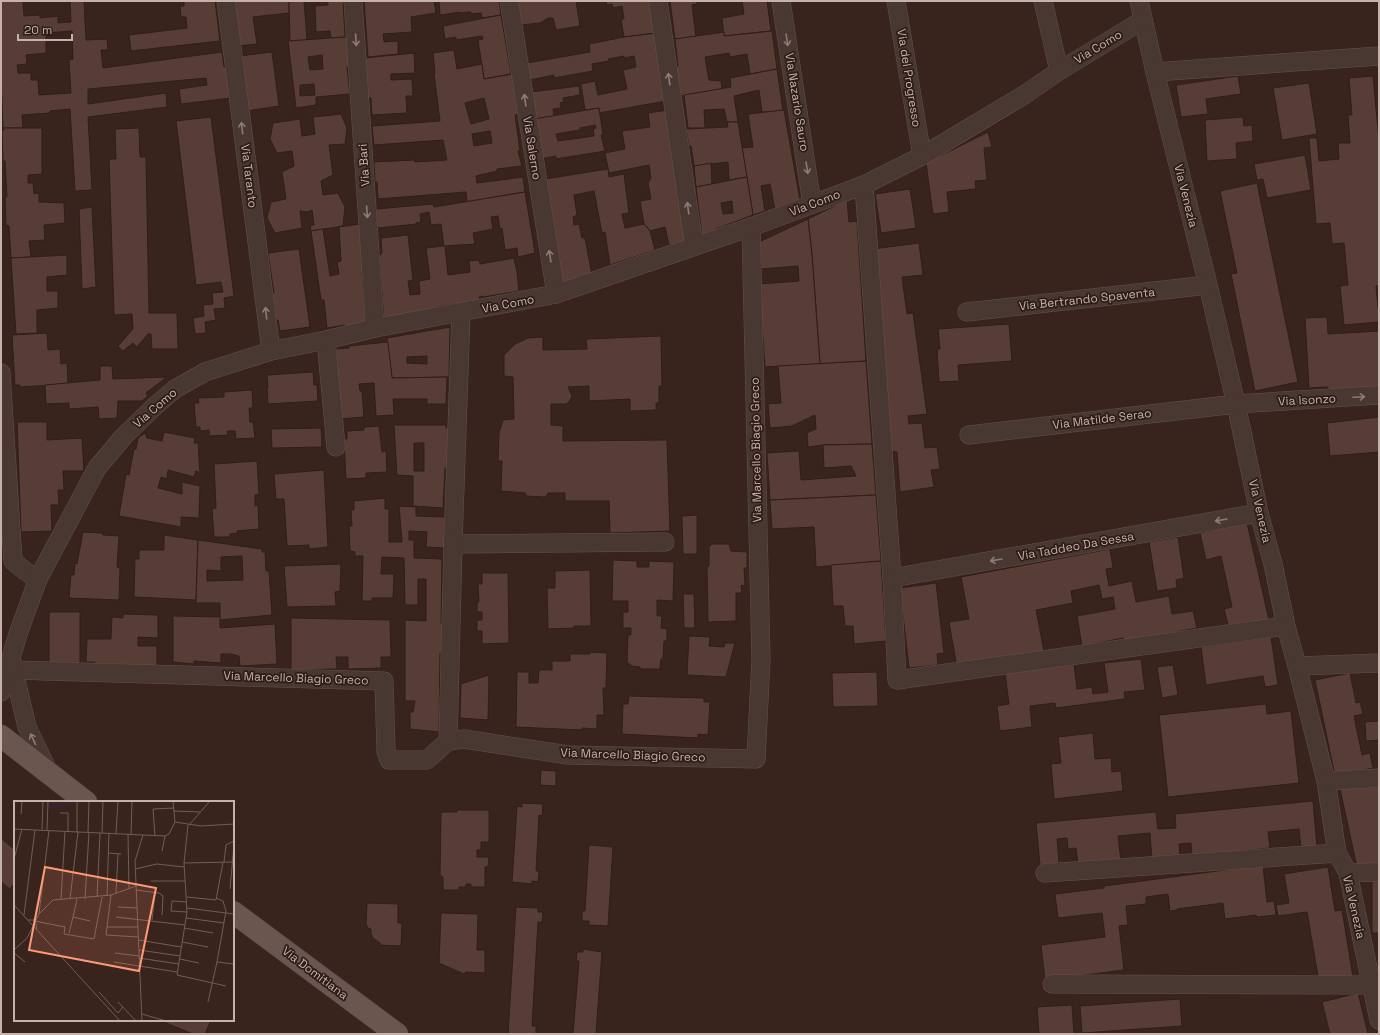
<svg xmlns="http://www.w3.org/2000/svg" width="1380" height="1035" font-family="'Space Grotesk',sans-serif">
	<rect width="100%" height="100%" fill="#39231d"/>
	<g fill="#573d36" stroke="#301e19" fill-rule="evenodd">
		<path d="M1 1H23L24 16 40 15V18L58 16V23L71 22 70 1H84L86 40 107 39 108 50H101L103 68 222 52 224 67H227L231 98 181 104 179 89 207 85 206 78 88 89V104L166 93 167 107 88 117 92 190 75 191 70 109 50 111V113L22 115 23 128H3L1 75ZM72 31 73 59 69 60 71 93 39 95 38 80H31V73H18L17 65 27 64 26 55 46 53V33Z"/>
		<path d="M184 1H215L220 41 131 51 129 35 187 28 186 17H181L180 6H184Z"/>
		<path d="M232 1H289V13L253 17 257 44 238 46Z"/>
		<path d="M289 1H304L307 40 290 41Z"/>
		<path d="M328 1H343L345 37 331 38 330 31 316 32 315 6 328 5Z"/>
		<path d="M364 1H434L436 13 411 17 412 32 383 34 384 42 398 41V54L368 57Z"/>
		<path d="M439 1H499L501 15 482 18 481 13 471 14V12L460 13V12L440 15Z"/>
		<path d="M517 1H576L580 26 556 30 553 18H548L540 23 521 25Z"/>
		<path d="M606 1H651L655 33 624 37 621 19H624L622 6 613 8 612 4 607 5Z"/>
		<path d="M670 1H696L697 4 692 5 696 37 675 39Z"/>
		<path d="M742 1H767L771 31 724 36 722 18 744 14Z"/>
		<path d="M501 15 511 74 484 79 478 40 483 39 482 36 456 40V37L445 39 443 26Z"/>
		<path d="M772 31 777 69 750 74 747 54 730 57 729 53 705 57 709 80 721 81 722 89 681 96 676 67 678 66 675 39 724 32V36Z"/>
		<path d="M657 33 666 101 599 113V108L585 110 581 84 595 81 598 95 627 89 623 70 636 67 634 56 624 58V56L608 59 609 61 592 64 593 71 554 78V75L530 80 527 63 590 52 589 44 624 37Z"/>
		<path d="M345 37H348L350 67H347L350 94 316 97V105L296 108 288 41ZM322 55 323 69 310 70 308 57ZM314 84 315 95 300 96V85Z"/>
		<path d="M454 50 457 69 482 64 484 79 513 74 519 114 515 115 520 151H518L522 166 497 169V171L476 176 477 183 523 177 525 192 467 202 466 192 378 199 377 182H375L374 162 415 160V162L447 160 443 140 374 145 372 126 440 121 434 74 435 73 433 53ZM484 98 489 119 471 124 465 103ZM490 131 492 143 474 146 472 134Z"/>
		<path d="M272 52 279 106 247 111 239 56Z"/>
		<path d="M414 53 415 73 391 74V80L412 79 413 96H406L407 113 372 115 371 98H367L365 58Z"/>
		<path d="M777 69 783 111 762 112 759 90 734 96 738 122H727L724 109 704 110 705 128H688L684 95 731 87 730 78Z"/>
		<path d="M1238 76 1241 94 1206 99 1208 114 1181 117 1176 85Z"/>
		<path d="M1373 76 1379 141V286H1376L1378 308 1379 307V322L1344 325 1340 286 1348 285 1344 243 1332 244 1330 223 1316 224 1309 138H1317L1319 161 1339 159 1338 143H1350L1348 115H1352L1349 78Z"/>
		<path d="M1309 83 1317 134 1282 140 1273 88Z"/>
		<path d="M579 86 580 95 563 98 564 102 560 103 561 108 553 109 554 116 534 119 531 92Z"/>
		<path d="M599 108 603 135H601L605 151 556 159V156L541 159 534 119ZM595 125 596 128 593 129 594 136 558 141 556 134 580 130V128Z"/>
		<path d="M668 110 687 241 672 246 671 244 669 245 665 227 650 231 644 224 640 201 651 199 648 183 651 178 649 165 609 173 605 153 625 149 622 131 650 127 648 113Z"/>
		<path d="M784 110 800 200 775 210 770 184 761 186 765 211 753 215 742 148 753 147 748 114Z"/>
		<path d="M341 114 347 128 345 144 329 145 333 175 321 181 323 195 338 193 345 207 343 226 311 231 310 225H314L312 210 307 212 300 211 302 228 275 233 267 218 271 202 286 199 282 172 294 166 292 151 277 153 270 139 273 123 300 119 302 136 315 134 313 117Z"/>
		<path d="M211 117 234 296 224 298 225 308 214 309 216 320 205 322 206 333 195 334 193 318 204 316 203 305 213 304 212 293 223 292 221 282 196 285 176 121Z"/>
		<path d="M1243 117 1244 126 1252 125 1253 141 1236 143 1237 159 1207 161 1205 120Z"/>
		<path d="M727 122H738L747 177 729 180 728 162 694 166 691 146H689L686 129 728 127Z"/>
		<path d="M3 128H42V174L28 175V183H33L34 194 39 193V202L64 203 65 223 44 225 45 240 29 241 31 257 11 258 9 226 6 225 5 197H7L5 161H3L2 131 4 130Z"/>
		<path d="M139 128 140 157H146L149 313H177L178 349H152L151 334H148L137 347 133 343 123 351 118 346 133 329 132 314 114 315 109 159H116L115 129Z"/>
		<path d="M988 132 992 147 984 148 987 180 975 181 976 189 947 192 949 212 933 214 926 163Z"/>
		<path d="M1305 155 1311 190 1267 198 1263 179 1257 180 1254 164Z"/>
		<path d="M711 163 712 184 696 187 694 166Z"/>
		<path d="M608 169 609 177 624 174 629 213 622 214 625 228 644 224 650 231 655 250 610 265 605 232 602 233 594 191 574 195 577 215 573 217 574 225 579 224 582 238H585L592 275 561 284 545 179Z"/>
		<path d="M747 177 753 215 716 229V231L702 236 696 187ZM732 201 733 213 723 214 721 203Z"/>
		<path d="M1257 183 1298 382 1255 391 1231 274 1237 273 1220 191Z"/>
		<path d="M910 189 916 228 881 233 875 194Z"/>
		<path d="M525 192 535 253 518 257 517 248 505 250 502 228 500 229 498 216 491 217 493 229 473 233 475 244 445 246 448 275 470 272 469 261 479 260 480 264 514 258 517 272 519 291 483 297 482 296 479 297 480 300 437 307V310L384 320 379 255H381L380 253H382L381 238 408 235 413 280 408 281 410 295 420 294 419 281 430 279 426 248 444 246 441 224 431 225 429 212 420 214 421 222 416 223V224L379 228 376 225V209L433 204 434 207Z"/>
		<path d="M847 200 849 222 857 221 866 361 820 364 812 255 808 219Z"/>
		<path d="M92 207 96 287 82 289 79 209Z"/>
		<path d="M808 219 812 255 820 364 765 367 759 284 799 281 798 266 761 269 759 242Z"/>
		<path d="M360 224 364 272H362L366 324 346 327 345 325 327 328 324 300H321L311 231 323 229 330 276 339 274 337 262 341 261 339 227Z"/>
		<path d="M919 243 923 275 902 277 907 314 913 313 927 414 908 416 909 424 922 423 925 448 937 447 940 469 931 470 934 487 900 492 897 452 890 451 873 249Z"/>
		<path d="M299 249 310 327 280 331 278 320H276L272 294 274 293 268 253Z"/>
		<path d="M67 255V275L47 277V291H58V308L37 310V333L16 334 11 258Z"/>
		<path d="M1327 317 1328 334 1379 331V392L1328 395V387L1309 388 1305 318Z"/>
		<path d="M1009 324 1012 361 958 365 959 381 939 382 937 349H940L938 329Z"/>
		<path d="M450 327 449 377 392 378 387 338ZM427 356V364L407 363V357Z"/>
		<path d="M47 333 48 350 60 349 61 364 67 363 68 384 20 387V385H15L12 335Z"/>
		<path d="M661 336 662 386H659V403H656V410L630 411V399L589 401V386L568 387 572 396 570 401 566 404H551V425L563 426V441L667 440 670 531 610 533 609 501H565V493H548L546 497 526 496 525 493 501 491 502 461H498L499 433 503 420 514 419 513 377 504 376V355L515 344 528 338 543 337V350L587 349 586 339Z"/>
		<path d="M388 342 392 378 447 377 446 404H427V399H393L394 415 376 416 374 383 359 384 360 391H362L364 417 340 419 336 349 349 348V346Z"/>
		<path d="M866 361 872 444 823 445 808 447 807 433 816 429 815 415 792 426 770 428 768 404 781 403 778 366Z"/>
		<path d="M100 366H112L113 379 167 377 146 393 148 396 142 401H118L117 418 99 419 98 407 69 409V403L46 404 45 385 100 380Z"/>
		<path d="M313 372 314 385H317L318 401 268 404 267 388H268L267 375Z"/>
		<path d="M252 390 253 408H249L250 422H253L255 438 236 439 235 431H227L228 435 209 436V430L200 431V427H196L194 403H199L198 398 224 397V392Z"/>
		<path d="M1379 417V452L1330 456 1327 423Z"/>
		<path d="M17 422H47V440L82 438 84 471H63L64 490H58L59 505H51L52 531 21 532Z"/>
		<path d="M394 425H446V428H449L448 468H445L443 508 413 506V476L397 475ZM414 443H424V471H414Z"/>
		<path d="M379 426 382 452 386 451 387 472 366 473V478L346 479 344 439H347V431L364 430V427Z"/>
		<path d="M321 428 322 447 272 448 271 429Z"/>
		<path d="M164 432 195 438 194 443H198L200 473 196 471 194 477 168 470 167 479 161 477 158 488 182 494V482L200 486 199 518 181 517V527L119 516 126 474 129 475 134 449H136L138 438 145 433 147 438 162 441Z"/>
		<path d="M872 444 876 495 770 500 767 453 799 451 801 480 856 476 851 466 824 468 823 445Z"/>
		<path d="M257 461 259 494 255 495V506L258 505 259 529 237 531 238 533 230 534V537H214L212 509 216 508 214 464Z"/>
		<path d="M324 470 328 547 309 549V545L287 546 284 499H276L274 474Z"/>
		<path d="M876 495 881 561 816 567 814 527 772 529 770 500Z"/>
		<path d="M385 498V509H389V542H402L399 506 416 507V516L445 517V548L426 547 427 532 409 531V540H414V558L442 559 441 624 444 623V654L440 653 439 732 410 729V712H413L415 701H405V620L426 621V579H418V605H405L404 558 382 557 381 574H394L393 598H372V601H362L363 556H355V552L350 551 349 526H352L351 510H354V501Z"/>
		<path d="M697 515V554H683L682 516Z"/>
		<path d="M1247 523 1269 620 1228 625 1224 609 1232 607 1221 556 1206 560 1200 533Z"/>
		<path d="M83 532 101 533 103 535 119 536 117 567 120 568 119 600 69 598 71 575H74L75 563 77 564Z"/>
		<path d="M164 535 198 540 196 600 134 597 135 559H139V550H164Z"/>
		<path d="M1178 537 1184 578 1176 580 1177 588 1157 591 1149 542Z"/>
		<path d="M198 540 262 549V552H265L266 571H269L272 615 220 620V603H196ZM242 556 243 580 207 581V570L221 571V557Z"/>
		<path d="M712 544H729L731 551 747 552V568H744L745 586 741 585 742 593H736V621L708 622 707 567 709 566V547Z"/>
		<path d="M1110 549 1113 568 1106 569 1109 586 1132 581 1136 602 1169 596 1172 614 1193 611 1197 628 1124 642 1123 638 1082 646 1077 616 1115 609 1113 597 1102 599 1099 585 1071 591 1073 603 1036 610 1044 651 957 667 949 622 969 619 961 577Z"/>
		<path d="M613 560 637 561V567H649V561L674 562 673 601 657 600V616H662L661 628 667 629V641H664L663 659H661L660 669H640V667L632 666 627 662 628 635H631V628H623V612H628V601H612Z"/>
		<path d="M881 561 886 641 854 644 853 626H845L843 606H833L831 565Z"/>
		<path d="M341 564 340 591 335 592 336 606 287 607 284 566Z"/>
		<path d="M590 570 591 626H574V628L548 629 547 588H555V571Z"/>
		<path d="M482 573H508L509 643 482 644V631H477V620H482V612H477V602H479L478 584H482Z"/>
		<path d="M936 583 944 653 937 654 938 665 909 668 900 588Z"/>
		<path d="M683 594H694L695 628H684Z"/>
		<rect x="49" y="612" width="31" height="54"/>
		<path d="M123 614 158 615V638L138 637V646H157V668L95 667V662H86L87 639H111L112 617 123 618Z"/>
		<path d="M173 616 220 617V628L275 624 277 664 240 666 239 656 230 654H221V663L194 661V664L173 662Z"/>
		<path d="M291 618 390 620 391 657H381V668L348 669V657H336L337 669 291 670Z"/>
		<path d="M689 636 710 637 709 646 724 647 725 643H735L726 677 687 675Z"/>
		<path d="M1271 637 1278 685 1265 687 1263 676 1206 685 1201 647Z"/>
		<path d="M590 652 607 653 606 688H603L604 715H597V729L582 728V730L516 727 517 672H529V683H538L539 670H552V661H570V654H590Z"/>
		<path d="M1141 659 1145 690 1124 692 1125 699 1056 708 1055 703 1030 706 1032 727 1000 731 997 706 1009 704 1005 673 1074 664 1077 689 1092 687 1093 694 1108 692 1104 663Z"/>
		<path d="M1173 665 1178 695 1162 698 1157 667Z"/>
		<path d="M877 672 878 706 833 707 832 673Z"/>
		<path d="M1350 673 1356 703 1360 702 1363 714 1354 716 1362 755 1370 753 1373 768 1335 776 1315 680Z"/>
		<path d="M489 675 488 720 460 718 461 684Z"/>
		<path d="M1378 677H1379V740L1366 741 1365 722 1378 721Z"/>
		<path d="M629 696 704 698V702H710L708 735 698 734V738L622 734 623 704H628Z"/>
		<path d="M1266 704 1267 714 1291 711 1299 783 1168 797 1159 715Z"/>
		<path d="M1093 733 1095 759 1111 758 1112 772 1121 771 1123 791 1054 799 1051 764 1061 763 1058 737Z"/>
		<path d="M541 770 556 771V786L540 785Z"/>
		<path d="M1378 784 1379 798V867H1357L1340 789Z"/>
		<path d="M1313 801 1317 847 1301 848 1299 829 1268 832 1270 848 1192 856 1191 843 1179 844 1180 857 1152 860 1150 833 1118 836 1121 861 1078 865 1076 848 1068 849 1067 838 1057 839 1059 863 1040 865 1036 823 1156 812 1158 829 1176 828 1175 814Z"/>
		<path d="M522 803 543 804 542 816 539 815 536 871H539L538 882 532 881V884L512 882 517 806 522 807Z"/>
		<path d="M457 810H489V842H481V850H477V857H489L488 867H485V887H471V884H466V887H459V890H443V877L440 875 441 812H457Z"/>
		<path d="M1 838 15 850V882L10 889 1 882Z"/>
		<path d="M589 845 613 847 608 926 589 925V921H582V911H585Z"/>
		<path d="M1263 865 1267 902 1274 901 1276 915 1257 917 1256 915 1225 919 1223 903 1177 909V910L1170 911 1168 894 1146 897V904L1126 906 1128 925 1119 926 1124 970 1045 980 1041 945 1105 937 1102 913 1058 918 1055 894 1104 888V886Z"/>
		<path d="M1328 867 1335 911 1342 910 1353 977 1319 982 1307 912 1278 916 1276 905 1289 903 1284 874Z"/>
		<rect x="1372" y="881" width="7" height="52"/>
		<path d="M367 903 398 904V923H402L401 946 380 945V943L373 938 371 934V929L368 928 366 924Z"/>
		<path d="M516 907 538 908V912H543L542 922H538L532 1026H536V1034H508Z"/>
		<path d="M441 913 478 914 477 950H485V973L466 972 464 974 439 963Z"/>
		<path d="M583 949 602 952 596 1034H573L579 961H576L577 952H583Z"/>
		<path d="M1358 993 1368 1034H1330L1322 1002Z"/>
		<path d="M1180 999 1182 1026 1082 1033 1080 1006Z"/>
		<path d="M1072 1005 1074 1034H1039L1037 1007Z"/>
		<path d="M159 1020H211L205 1034H193Z"/>
	</g>
	<g fill="none" stroke-linecap="round" stroke-linejoin="round">
		<defs>
			<g id="street">
				<path d="M226 1 271 351"/>
				<path d="M353 1 375 328"/>
				<path d="M509 1 556 294"/>
				<path d="M658 1 694 246"/>
				<path d="M781 1 812 204"/>
				<path d="M896 1 922 156"/>
				<path d="M1043 1 1059 71"/>
				<path d="M1139 1 1155 72 1208 285 1236 404 1259 513 1273 564 1286 626 1297 666 1326 781 1337 853 1348 873 1379 1020"/>
				<path d="M1155 72 1379 56"/>
				<path d="M864 185 892 578 897 680 1286 626"/>
				<path d="M967 312 1208 285"/>
				<path d="M461 313 453 544 665 542"/>
				<path d="M326 340 336 447"/>
				<path d="M1 373 13 561 25 571 38 579"/>
				<path d="M969 435 1236 404 1379 395"/>
				<path d="M892 578 1259 513"/>
				<path d="M11 659 27 727 49 773"/>
				<path d="M1297 666 1379 663"/>
				<path d="M14 670 384 681 386 751 389 760H427L448 741 464 739 568 755 756 759 761 659 751 227"/>
				<path d="M1 692 18 634 38 579 97 468 124 436 156 405 175 389 205 372 271 351 326 340 375 328 556 294 751 227 864 185 922 156 1024 95 1059 71 1143 20"/>
				<path d="M448 741 453 544"/>
				<path d="M1326 781 1379 778"/>
				<path d="M1045 873 1337 853"/>
				<path d="M1348 873 1379 872"/>
				<path d="M1052 984 1379 985"/>
			</g>
			<g id="primary">
				<path d="M1 736 86 802"/>
				<path d="M233 912 397 1034"/>
			</g>
		</defs>
		<use href="#street" stroke="#64524c" stroke-width="19"/>
		<use href="#primary" stroke="#53403b" stroke-width="23"/>
		<use href="#street" stroke="#493731" stroke-width="18"/>
		<use href="#primary" stroke="#6a554f" stroke-width="22"/>
	</g>
	<defs><path id="oneway-shaft" d="M-6 0H5M1.5-3L5.5 0L1.5 3" fill="none" stroke-width="1.6" stroke-linecap="round" stroke-linejoin="round"/></defs>
	<g stroke="#8e7b74">
		<use href="#oneway-shaft" transform="translate(356 40) rotate(86)"/>
		<use href="#oneway-shaft" transform="translate(787 40) rotate(81)"/>
		<use href="#oneway-shaft" transform="translate(669 79) rotate(-98)"/>
		<use href="#oneway-shaft" transform="translate(525 100) rotate(-99)"/>
		<use href="#oneway-shaft" transform="translate(242 128) rotate(-97)"/>
		<use href="#oneway-shaft" transform="translate(807 168) rotate(81)"/>
		<use href="#oneway-shaft" transform="translate(688 208) rotate(-98)"/>
		<use href="#oneway-shaft" transform="translate(367 212) rotate(86)"/>
		<use href="#oneway-shaft" transform="translate(550 256) rotate(-99)"/>
		<use href="#oneway-shaft" transform="translate(266 313) rotate(-97)"/>
		<use href="#oneway-shaft" transform="translate(1359 397) rotate(-3)"/>
		<use href="#oneway-shaft" transform="translate(1221 520) rotate(170)"/>
		<use href="#oneway-shaft" transform="translate(996 560) rotate(170)"/>
		<use href="#oneway-shaft" transform="translate(33 739) rotate(-115)"/>
	</g>
	<g text-anchor="middle" stroke-width="3.5" stroke-linejoin="round" paint-order="stroke">
		<g font-size="12" fill="#c6b2ab" stroke="#2d1c17">
			<text transform="translate(1098 47) rotate(-31)" y="4">Via Como</text>
			<text transform="translate(909 78) rotate(81)" y="4">Via del Progresso</text>
			<text transform="translate(797 102) rotate(81)" y="4">Via Nazario Sauro</text>
			<text transform="translate(532 148) rotate(81)" y="4">Via Salerno</text>
			<text transform="translate(364 165) rotate(-94)" y="4">Via Bari</text>
			<text transform="translate(249 176) rotate(83)" y="4">Via Taranto</text>
			<text transform="translate(1186 196) rotate(76)" y="4">Via Venezia</text>
			<text transform="translate(815 203) rotate(-21)" y="4">Via Como</text>
			<text transform="translate(1087 299) rotate(-6)" y="4">Via Bertrando Spaventa</text>
			<text transform="translate(508 304) rotate(-11)" y="4">Via Como</text>
			<text transform="translate(1307 400) rotate(-3)" y="4">Via Isonzo</text>
			<text transform="translate(155 408) rotate(-41)" y="4">Via Como</text>
			<text transform="translate(1102 419) rotate(-7)" y="4">Via Matilde Serao</text>
			<text transform="translate(756 450) rotate(-91)" y="4">Via Marcello Biagio Greco</text>
			<text transform="translate(1260 511) rotate(77)" y="4">Via Venezia</text>
			<text transform="translate(1076 546) rotate(-10)" y="4">Via Taddeo Da Sessa</text>
			<text transform="translate(296 678) rotate(2)" y="4">Via Marcello Biagio Greco</text>
			<text transform="translate(633 755) rotate(2)" y="4">Via Marcello Biagio Greco</text>
			<text transform="translate(1354 907) rotate(77)" y="4">Via Venezia</text>
			<text transform="translate(315 973) rotate(37)" y="4">Via Domitiana</text>
		</g>
	</g>
	<g transform="translate(14 801)">
		<rect width="220" height="220" fill="#39231d"/>
		<path d="M35 0H57V4L49 5 48 8 35 7Z" fill="#3e222b"/>
		<path fill="none" stroke="#715c56" stroke-width="1" d="M160 10 186 11M46 12H54V30M7 13 8 0M161 21 187 25 220 23M174 24 170 62 173 111 163 174 212 185M175 24 196 0M0 28 151 35 155 33 161 21 159 0M28 29 29 0M33 29 34 0M63 31V0M74 31 75 0M88 32 89 0M102 32 104 0M114 33 115 88M117 34 118 0M141 35 139 8 160 7M148 50 151 35M94 52 107 53M0 58 8 28M210 61 212 44 220 40M170 62 220 61M121 68 143 63 170 66M137 80H171M216 88 220 44M122 89 145 92 149 95 148 114M102 92 104 53M97 94 92 134 124 136M93 95 95 32M83 96 86 32M173 96 202 99 209 61M202 97 209 100 212 110 203 161M47 98 51 30M56 98 64 31M63 98 59 116 76 120M71 98 75 31M0 104 106 220M104 106 123 107M173 107 220 113M173 111 157 110 158 100 173 101M25 113 35 29M10 114 21 29M102 116 171 124M172 117 210 122M14 119H21L23 128M138 119 141 92M21 120 51 126 50 133 80 138 88 96M93 126H124M170 127 199 132M55 132 59 116M125 139 167 146M168 141 194 146M0 149 13 137 25 113 39 99 97 94 122 85M125 149 166 155M0 152 11 161M101 152 125 155M125 157 165 163M166 158 185 162M100 161 163 171M85 191 104 212 109 206M104 201 122 220M194 201 203 161 220 163M128 213 152 220M128 220 121 60 129 34"/>
		<path fill="#ff9a77" fill-opacity="0.15" stroke="#ff9a77" stroke-width="2" d="M31 66 142 87 125 170 15 149Z"/>
		<rect width="220" height="220" fill="none" stroke="#c6b2ab" stroke-width="2"/>
	</g>
	<rect width="1380" height="1035" fill="none" stroke="#c6b2ab" stroke-width="4"/>
	<path d="M18 34v6h54v-6" fill="none" stroke="#c6b2ab" stroke-width="2"/>
	<text x="24" y="34" font-size="12" fill="#c6b2ab" stroke="#2d1c17" stroke-width="3" paint-order="stroke">20 m</text>
</svg>
